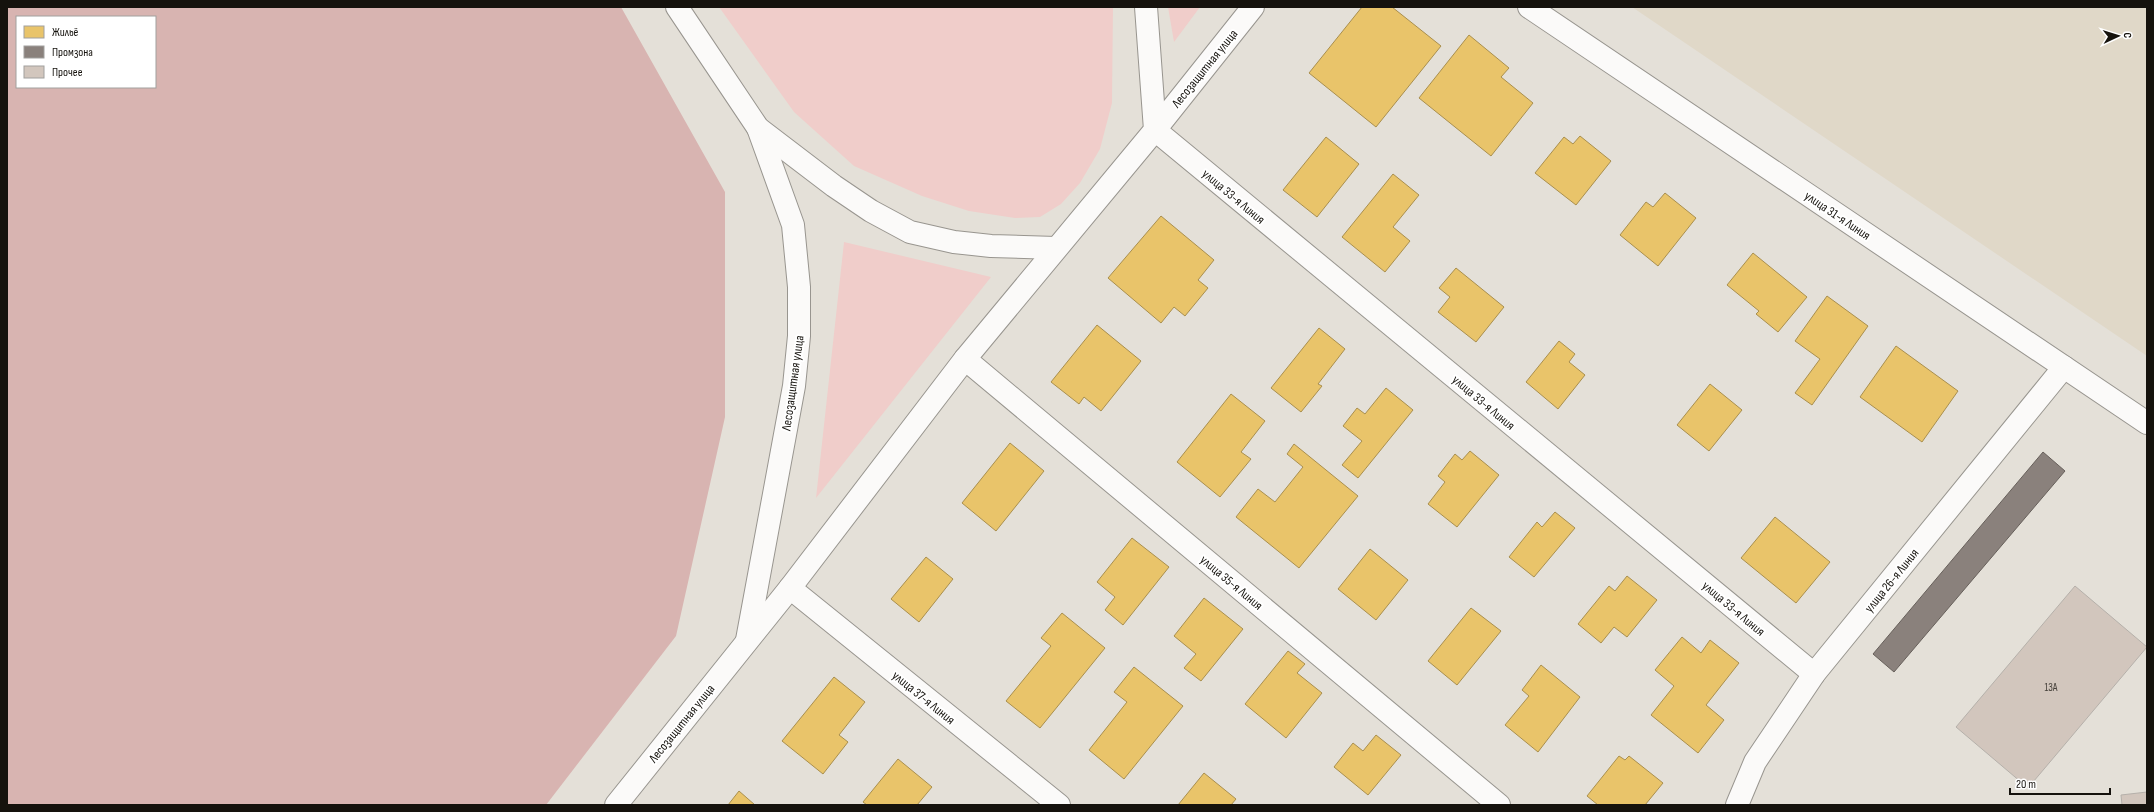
<svg xmlns="http://www.w3.org/2000/svg" width="2154" height="812" font-family="'Sofia Sans Condensed',sans-serif">
	<rect width="100%" height="100%" fill="#e4e0d8"/>
	<path fill="#e0d8c8" d="M1632 7H2147V356Z"/>
	<g fill="#f0cdca">
		<path d="M719 7H1113L1112 103 1100 149 1080 183 1061 204 1040 217 1015 218 969 211 922 196 854 166 794 112Z"/>
		<path d="M1168 7H1200L1174 42Z"/>
		<path d="M844 242 991 277 816 498Z"/>
	</g>
	<path fill="#d8b4b1" fill-rule="evenodd" d="M7 7H621L725 192V417L676 636 546 805H7ZM17 17H155V87H17Z"/>
	<g fill="#e9c46a" stroke="#a98f4e">
		<path d="M1362 7H1392L1441 46 1376 127 1309 73Z"/>
		<path d="M1469 35 1509 68 1501 77 1533 103 1491 156 1419 98Z"/>
		<path d="M1580 136 1611 161 1576 205 1535 173 1564 137 1573 144Z"/>
		<path d="M1326 137 1359 164 1317 217 1283 190Z"/>
		<path d="M1393 174 1419 195 1393 227 1410 241 1385 272 1342 237Z"/>
		<path d="M1665 193 1696 218 1658 266 1620 235 1646 202 1653 207Z"/>
		<path d="M1161 216 1214 260 1198 280 1208 288 1185 316 1174 307 1161 323 1108 278Z"/>
		<path d="M1753 253 1807 297 1778 332 1756 314 1759 311 1727 285Z"/>
		<path d="M1456 268 1504 307 1476 342 1438 312 1450 297 1439 288Z"/>
		<path d="M1827 296 1868 326 1812 405 1795 393 1820 359 1795 341Z"/>
		<path d="M1097 325 1141 361 1101 411 1084 397 1079 404 1051 382Z"/>
		<path d="M1319 328 1345 349 1318 384 1322 386 1301 412 1271 388Z"/>
		<path d="M1559 341 1575 354 1569 362 1585 375 1558 409 1526 382Z"/>
		<path d="M1896 346 1958 391 1922 442 1860 397Z"/>
		<path d="M1710 384 1742 410 1709 451 1677 425Z"/>
		<path d="M1386 388 1413 410 1358 478 1342 465 1362 441 1343 426 1357 408 1365 414Z"/>
		<path d="M1231 394 1265 421 1241 452 1251 459 1220 497 1177 462Z"/>
		<path d="M1010 443 1044 471 996 531 962 503Z"/>
		<path d="M1294 444 1358 496 1299 568 1236 517 1258 489 1275 502 1303 467 1287 454Z"/>
		<path d="M1470 451 1499 475 1457 527 1428 504 1445 482 1438 476 1455 454 1462 460Z"/>
		<path d="M1555 512 1575 528 1534 577 1509 557 1537 522 1542 527Z"/>
		<path d="M1775 517 1830 562 1796 603 1741 558Z"/>
		<path d="M1132 538 1169 567 1123 625 1105 610 1115 597 1097 582Z"/>
		<path d="M1370 549 1408 580 1376 620 1338 589Z"/>
		<path d="M926 557 953 579 919 622 891 599Z"/>
		<path d="M1627 576 1657 600 1627 637 1614 627 1601 643 1578 624 1609 586 1615 591Z"/>
		<path d="M1204 598 1243 629 1201 681 1184 668 1196 654 1174 636Z"/>
		<path d="M1471 608 1501 631 1457 685 1428 661Z"/>
		<path d="M1062 613 1105 648 1040 728 1006 701 1051 646 1041 638Z"/>
		<path d="M1682 637 1701 653 1710 640 1739 663 1706 705 1724 720 1698 753 1651 715 1674 686 1655 670Z"/>
		<path d="M1288 651 1305 664 1297 673 1322 693 1286 738 1245 704Z"/>
		<path d="M1541 665 1580 697 1538 752 1505 725 1529 696 1522 690Z"/>
		<path d="M1134 667 1183 706 1124 779 1089 750 1127 702 1114 692Z"/>
		<path d="M834 677 865 702 839 735 848 742 823 774 782 741Z"/>
		<path d="M1376 735 1401 755 1368 795 1334 767 1353 743 1363 751Z"/>
		<path d="M1619 756 1625 760 1629 756 1663 783 1645 805H1598L1587 796Z"/>
		<path d="M898 759 932 787 917 805H867L863 802Z"/>
		<path d="M1204 773 1236 799 1231 805H1178Z"/>
		<path d="M739 791 755 805H728Z"/>
	</g>
	<path fill="#8a817c" stroke="#67605b" d="M2043 452 2065 471 1894 672 1873 654Z"/>
	<g fill="#d2c6bd" stroke="#b5b0aa">
		<path d="M2075 586 2147 647 2028 788 1956 727Z"/>
		<path d="M2147 792V805H2122L2121 795Z"/>
	</g>
	<g fill="none" stroke-linecap="round" stroke-linejoin="round">
		<defs>
			<g id="minor">
				<path d="M1155 130 1814 674"/>
				<path d="M965 359 1499 805"/>
				<path d="M790 588 1059 805"/>
				<path d="M1737 805 1755 762 1814 674 2064 367"/>
			</g>
			<g id="tertiary">
				<path d="M1529 7 2147 423"/>
				<path d="M1155 130 1253 7"/>
			</g>
			<g id="secondary">
				<path d="M677 7 758 128 834 186 871 211 910 232 954 242 991 246 1056 248"/>
				<path d="M747 640 794 386 799 336V287L793 225 758 128"/>
				<path d="M616 805 790 588 965 359 1155 130 1146 7"/>
			</g>
		</defs>
		<use href="#minor" stroke="#98958f" stroke-width="24"/>
		<use href="#tertiary" stroke="#98958f" stroke-width="24"/>
		<use href="#secondary" stroke="#98958f" stroke-width="24"/>
		<use href="#minor" stroke="#fbfaf9" stroke-width="22"/>
		<use href="#tertiary" stroke="#fbfaf9" stroke-width="22"/>
		<use href="#secondary" stroke="#fbfaf9" stroke-width="22"/>
	</g>
	<g text-anchor="middle" stroke-width="4" stroke-linejoin="round" paint-order="stroke">
		<g font-size="11" fill="#46413b">
			<text x="2051" y="691">13А</text>
		</g>
		<g font-size="13" fill="#15120d" stroke="#fff">
			<text transform="translate(1204 68) rotate(-51)" y="5">Лесозащитная улица</text>
			<text transform="translate(1234 196) rotate(40)" y="5">улица 33-я Линия</text>
			<text transform="translate(1838 215) rotate(34)" y="5">улица 31-я Линия</text>
			<text transform="translate(792 383) rotate(-82)" y="5">Лесозащитная улица</text>
			<text transform="translate(1484 402) rotate(40)" y="5">улица 33-я Линия</text>
			<text transform="translate(1891 580) rotate(-51)" y="5">улица 26-я Линия</text>
			<text transform="translate(1232 582) rotate(40)" y="5">улица 35-я Линия</text>
			<text transform="translate(1734 608) rotate(40)" y="5">улица 33-я Линия</text>
			<text transform="translate(924 697) rotate(39)" y="5">улица 37-я Линия</text>
			<text transform="translate(681 723) rotate(-51)" y="5">Лесозащитная улица</text>
		</g>
	</g>
	<rect width="2154" height="812" fill="none" stroke="#15120d" stroke-width="16"/>
	<rect x="16" y="16" width="140" height="72" fill="#ffffff" stroke="#a1a09e"/>
	<rect x="24" y="26" width="20" height="12" fill="#e9c46a" stroke="#a1a09e"/>
	<text x="52" y="36" font-size="12" fill="#15120d">Жильё</text>
	<rect x="24" y="46" width="20" height="12" fill="#8a817c" stroke="#a1a09e"/>
	<text x="52" y="56" font-size="12" fill="#15120d">Промзона</text>
	<rect x="24" y="66" width="20" height="12" fill="#d2c6bd" stroke="#a1a09e"/>
	<text x="52" y="76" font-size="12" fill="#15120d">Прочее</text>
	<g transform="translate(2118 36) rotate(86)" stroke="#ffffff" stroke-width="3" paint-order="stroke">
	<path d="M0-3L7 15L0 10L-7 15Z" fill="#15120d"/>
	<text y="-6" font-size="11" font-weight="bold" text-anchor="middle" fill="#15120d">С</text>
	</g>
	<path d="M2010 788v6h100v-6" fill="none" stroke="#15120d" stroke-width="2"/>
	<text x="2016" y="788" font-size="12" fill="#15120d" stroke="#ffffff" stroke-width="3" paint-order="stroke">20 m</text>
</svg>
